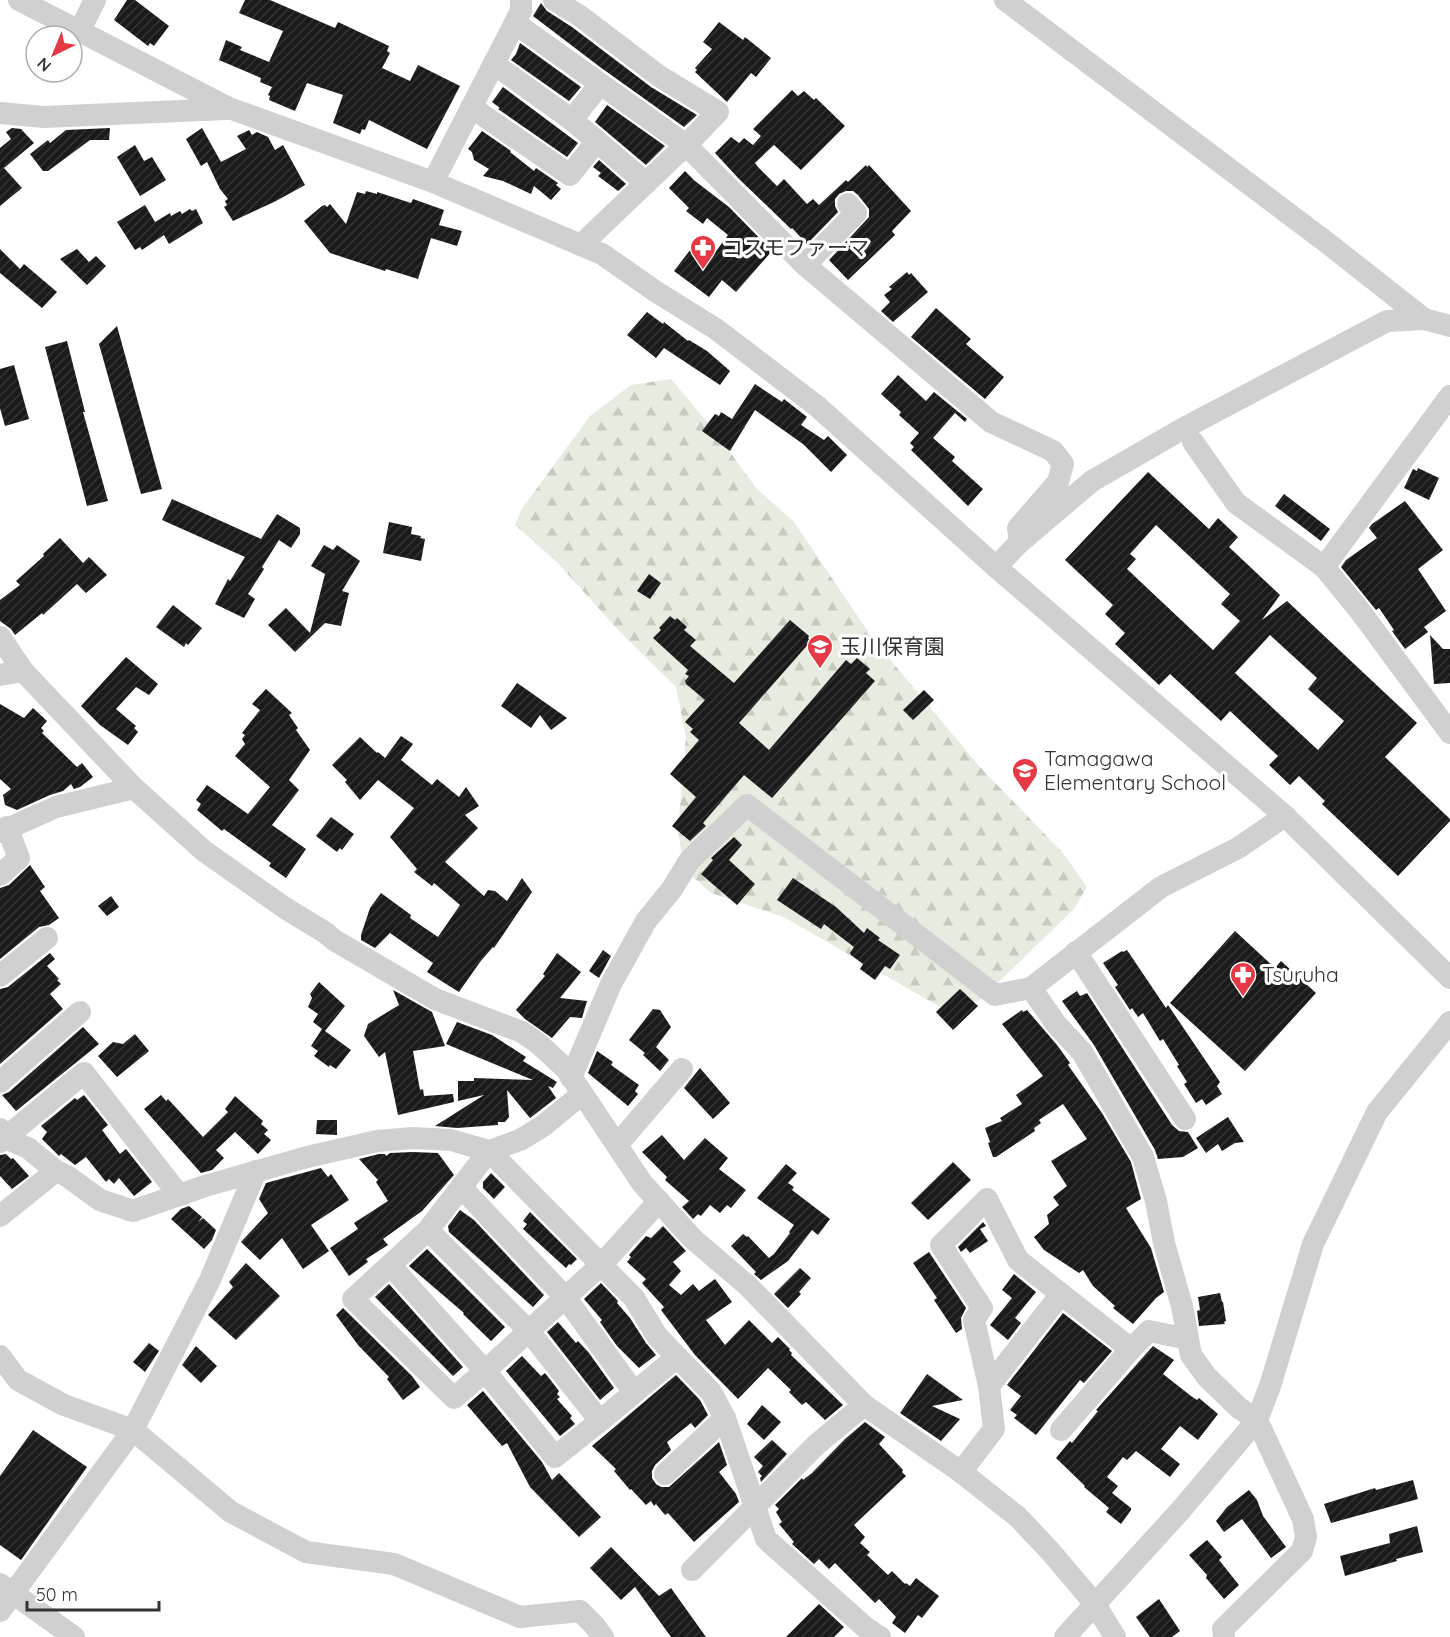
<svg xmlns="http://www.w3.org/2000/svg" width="1450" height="1637" font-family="Quicksand,'Noto Sans JP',sans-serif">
	<defs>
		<pattern id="forest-firs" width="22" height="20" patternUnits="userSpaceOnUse" patternTransform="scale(1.5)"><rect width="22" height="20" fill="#e6ecdf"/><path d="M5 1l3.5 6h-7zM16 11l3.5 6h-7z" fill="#c6cbc0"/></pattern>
		<pattern id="building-hatch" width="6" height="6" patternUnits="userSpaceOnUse" patternTransform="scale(1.5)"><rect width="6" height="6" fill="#1a1a1a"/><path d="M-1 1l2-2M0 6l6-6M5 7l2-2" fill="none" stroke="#333"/></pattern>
	</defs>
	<rect width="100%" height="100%" fill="#fff"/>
	<path fill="url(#forest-firs)" d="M671 379 717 434 756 488 794 522 873 639 978 765 1063 853 1087 887 1074 909 979 1001 940 1007 784 917 711 893 684 869 678 830 686 737 676 687 618 630 557 562 515 525 521 510 590 416 631 385Z"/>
	<g fill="url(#building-hatch)" fill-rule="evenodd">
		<path d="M127 0H135L169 26 154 46 150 43 148 46 114 20Z"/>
		<path d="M245 0H270L335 28 338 22 389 46 387 51 390 53 382 68 410 81 418 65 460 86 427 149 369 120 365 130 362 129 360 134 333 123 343 95 307 83 295 111 269 100 270 96 268 95 272 87 260 82 261 78 219 60 226 40 242 47 240 50 269 62 283 31 239 13Z"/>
		<path d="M541 3 547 11 572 27 651 87 697 115 684 127 600 67 533 16Z"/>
		<path d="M719 22 743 40 745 37 771 58 756 77 751 73 727 102 695 72 697 70 695 68 712 49 703 42Z"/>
		<path d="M520 43 581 87 569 101 511 60 516 54Z"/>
		<path d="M503 87 578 143 567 157 498 109 500 108 492 102Z"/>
		<path d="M792 90 798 96 804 91 814 100 816 98 845 126 801 170 774 145 755 163 758 167 777 186 784 179 807 204 813 199 819 205 846 180 848 182 866 165 867 167 869 165 911 211 892 231 895 235 848 280 829 260 869 217V209L858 195 853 191H846L839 194 835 199V206L838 212 807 244 792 228 791 229 739 179 715 153 731 137 739 143 744 138 753 145 761 136 753 129Z"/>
		<path d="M607 105 665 146 646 165 595 122Z"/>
		<path d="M12 128 21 129 34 143 4 168 22 188 0 206V148L11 139 6 132Z"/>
		<path d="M110 128 109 140H90L48 171H43L30 154 48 140 50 143 66 130Z"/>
		<path d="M202 128 221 162 246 149 237 136 249 130 252 135 257 132 268 137 275 150 283 145 305 185 276 201 233 221 224 207 227 205 225 201 228 199 220 189 207 162 201 166 186 139Z"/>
		<path d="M482 131 511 151 510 152 534 171 536 168 558 183 556 185 561 189 551 200 534 186 531 194 503 181 483 176 489 169 474 160 472 152 468 149Z"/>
		<path d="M135 145 144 161 152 157 166 180 140 196 117 157Z"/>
		<path d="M599 160 626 184 618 191 598 176 601 173 593 167Z"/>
		<path d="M685 171 695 181 729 207 772 251 736 292 722 280 709 297 674 271 694 245 711 258 728 235 707 218 703 224 686 211 689 208 669 188Z"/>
		<path d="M366 191 377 194V192L411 203 413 199 444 210 439 225 462 231 457 246 431 238 418 279 386 269 385 271 330 253 304 221 322 206 325 205 327 207 330 204 346 224 357 192 365 194Z"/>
		<path d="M145 205 155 222 170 213 171 216 180 211 182 214 190 209 192 211 196 209 203 223 169 244 164 235 142 250 140 247 135 250 117 222Z"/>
		<path d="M0 249 20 269 24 264 57 292 42 308 0 273Z"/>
		<path d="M77 249 89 262 96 256 106 266 87 285 60 259Z"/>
		<path d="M907 272 909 275 911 273 928 292 893 322 881 311 890 302 884 295 892 289 889 287Z"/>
		<path d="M936 308 971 339 966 344 1004 377 985 399 911 337Z"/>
		<path d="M647 312 663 324 664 322 688 341 689 340 707 351 730 371 720 385 664 348 656 358 627 335Z"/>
		<path d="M117 326 162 489 141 494 99 344Z"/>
		<path d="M67 341 85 412H83L108 501 87 506 45 347Z"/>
		<path d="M14 365 29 419 5 426 0 408V369Z"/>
		<path d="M898 375 926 401 934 392 967 419 965 422 955 413 933 438 955 457 952 461 983 489 968 506 911 450 914 447 910 443 919 433 899 415 901 412 881 394Z"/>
		<path d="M755 384 782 402 784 399 807 417 801 425 824 440 828 436 847 455 831 472 803 444 755 410 730 451 702 431 715 414 719 416 721 412 732 419Z"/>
		<path d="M1418 468 1439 478 1429 500 1404 488 1413 469 1417 471Z"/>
		<path d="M1148 472 1209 529 1218 518 1238 537 1229 547 1280 595 1262 620 1287 601 1417 723 1385 757 1450 819V821L1398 876 1322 804 1325 801 1299 776 1290 785 1269 765 1278 756 1230 711 1221 721 1170 674 1159 685 1115 644 1125 633 1105 614 1113 605 1065 560ZM1156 525 1230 594 1221 604 1240 621 1213 650 1127 569 1136 559 1130 554ZM1270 635 1317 678 1308 689 1344 721 1318 750 1235 673Z"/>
		<path d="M1284 494 1330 529 1321 541 1275 506Z"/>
		<path d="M172 499 261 539 277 514 300 528V534L291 548 279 540 262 567 264 569 248 594 255 599 244 618 215 604 228 579 230 581 245 557 162 520Z"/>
		<path d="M1405 501 1443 550 1418 569 1446 611 1424 627 1428 632 1405 649 1392 631 1394 630 1379 608 1376 610 1341 567 1346 560 1377 538 1369 528 1372 524Z"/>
		<path d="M389 522 412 527 411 534 421 536 420 538 425 539 421 561 383 553Z"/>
		<path d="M60 538 83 563 89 557 107 575 86 593 77 584 43 615 42 613 15 635 11 629 0 621V600L20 585 16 581 44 556 43 554Z"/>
		<path d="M324 545 333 550 337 545 360 561 342 591 349 593 341 626 325 623 295 652 268 625 286 608 310 633 325 574 311 566Z"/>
		<path d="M649 574 661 583 650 599 637 591Z"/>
		<path d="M173 605 202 628 188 645 186 643 184 647 156 627Z"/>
		<path d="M670 616 675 620 677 618 687 627 684 630 696 640 690 646 734 683 790 620 809 636 808 638 811 641 739 723 769 750 846 660 851 664 857 658 870 669 866 673 875 681 772 798 744 775 703 823 706 826 690 841 672 826 696 797 670 774 699 740 690 732 693 729 685 722 705 700 686 684 685 681 689 676 685 674 688 670 653 638 661 630 659 628Z"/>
		<path d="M1430 635 1443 649H1450V683L1434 684Z"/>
		<path d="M126 657 158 684 149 695 136 687 116 709 136 726 134 728 138 732 128 745 100 725 81 706Z"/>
		<path d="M517 683 523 687 567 718 551 730 540 715 531 728 501 706Z"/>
		<path d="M266 689 292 713 289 715 298 728 296 730 310 750 289 780 299 790 272 825 306 849 286 878 269 866 271 863 224 829 222 831 197 810 201 804 196 800 207 785 248 814 270 787 235 756 245 744 242 739 245 735 242 733 260 710 252 704Z"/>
		<path d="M924 690 934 700 913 720 903 710Z"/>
		<path d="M0 704 24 718 33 708 47 721 41 728 44 731 42 733 77 767 82 763 93 777 80 787 74 789 71 784 63 791 50 795 17 810 5 805 3 795 11 789 0 779Z"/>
		<path d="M401 736 413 744 401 760 432 785 437 779 459 797 466 787 479 806 465 815 478 828 445 862 484 896 488 890 495 891 507 901 522 878 532 892 494 948 493 947 480 962 459 992 427 972 433 963 390 933 375 948 361 940V935L370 908 381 893 411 915 410 918 438 937 460 905 434 883 432 886 414 872 417 869 390 837 414 808 378 780 360 800 345 782 347 780 332 765 360 737 377 753 378 752 385 758Z"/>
		<path d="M331 817 354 834 342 850 340 848 337 852 316 836Z"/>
		<path d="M734 837 742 845 729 860 755 884 737 905 701 874 713 860 711 858Z"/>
		<path d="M30 865 45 887 40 891 59 918 49 925 39 927 0 959V888L9 885Z"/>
		<path d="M793 878 836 907 864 933 867 928 880 938 878 940 900 955 890 969 885 966 875 980 860 969 863 964 851 955 850 953 854 947 824 924 821 929 777 900Z"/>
		<path d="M111 896 119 907 107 916 98 906Z"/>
		<path d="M1235 931 1275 968 1281 961 1316 993 1245 1071 1170 1003Z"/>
		<path d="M603 950 611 956 599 978 589 971Z"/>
		<path d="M1127 950 1166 1008 1168 1005 1220 1082 1217 1086 1222 1094 1206 1105 1202 1099 1196 1103 1184 1084 1187 1082 1177 1066 1179 1065 1163 1039 1160 1041 1143 1013 1138 1017 1132 1008 1130 1010 1115 987 1118 985 1103 963 1122 951 1123 952Z"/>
		<path d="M50 953 55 959 47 966 59 979 57 980 61 984 50 994 63 1009 0 1064V989L8 987Z"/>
		<path d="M557 953 581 972 560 998 587 1001 582 1018 570 1017 552 1038 525 1019 516 1010 545 976 543 974Z"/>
		<path d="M319 982 345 1006 325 1031 351 1050 336 1069 330 1065 329 1067 314 1056 318 1051 311 1046 322 1029 313 1022 318 1014 308 1007 312 998 310 994Z"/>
		<path d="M960 989 978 1006 953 1030 936 1012Z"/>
		<path d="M393 990 432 1012 445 1046 413 1051 420 1090 423 1089 424 1096 453 1094 454 1102 398 1115 385 1052 379 1057 364 1036 368 1024 399 1005Z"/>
		<path d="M1077 991 1080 996 1087 993 1172 1125 1179 1131 1188 1132 1198 1148 1183 1157 1158 1159 1155 1150 1094 1045 1062 1001Z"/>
		<path d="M653 1009 660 1010 671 1027 656 1047 669 1060 660 1071 643 1055 645 1053 629 1040Z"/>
		<path d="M1022 1010 1023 1012 1027 1010 1057 1045 1070 1063 1068 1065 1102 1113 1131 1162 1141 1199 1126 1208 1151 1248 1164 1292 1156 1298 1133 1324 1113 1308 1115 1306 1093 1286 1083 1270 1079 1273 1044 1250 1034 1237 1049 1224 1047 1215 1059 1205 1053 1197 1067 1186 1051 1161 1087 1139 1063 1104 1039 1120 1041 1123 1034 1128 1035 1131 996 1157H993L988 1143 990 1142 985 1128 1002 1121 1000 1118 1022 1104 1016 1095 1043 1076 1002 1024Z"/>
		<path d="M457 1022 492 1035 526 1057 523 1061 557 1082 553 1088 548 1086 556 1098 530 1118 507 1090 509 1117 505 1122H498V1125L457 1128 435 1126 484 1095 458 1101V1081H474V1078L533 1080 446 1044Z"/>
		<path d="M83 1027 99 1044 16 1111 2 1095 9 1092Z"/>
		<path d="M135 1034 149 1051 117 1077 98 1056 113 1042 123 1044Z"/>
		<path d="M597 1051 613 1062 611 1065 639 1085 635 1091 638 1094 628 1106 588 1073Z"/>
		<path d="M700 1068 730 1103 713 1119 684 1088Z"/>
		<path d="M84 1095 108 1125 102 1130 120 1154 126 1149 152 1182 134 1196 119 1178 114 1184 109 1179 106 1182 86 1157 75 1165 61 1154 59 1156 42 1139 47 1132 41 1126 75 1098 77 1100Z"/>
		<path d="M161 1095 166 1101 168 1099 203 1137 228 1112 225 1109 235 1096 263 1121 261 1124 268 1130 264 1134 271 1140 258 1154 235 1132 216 1150 224 1158 212 1170 201 1173 144 1109Z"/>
		<path d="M1228 1117 1244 1142 1235 1143 1222 1151 1218 1144 1206 1153 1196 1138Z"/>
		<path d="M317 1120H337V1135L316 1134Z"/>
		<path d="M662 1135 684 1160 705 1138 728 1158 719 1169 746 1190 731 1208 727 1205 720 1213 710 1205 701 1216 698 1214 693 1219 682 1207 689 1201 665 1180 667 1177 642 1152Z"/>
		<path d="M413 1152 438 1153 454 1175 422 1211 383 1239 388 1245 366 1259 368 1262 349 1276 330 1248 358 1229 354 1223 388 1201 376 1182 378 1180 359 1159 379 1154H385L386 1156 390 1153Z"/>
		<path d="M6 1154 11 1159 13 1158 29 1176 12 1189 0 1176V1155Z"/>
		<path d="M953 1162 971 1180 928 1220 911 1203Z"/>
		<path d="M786 1164 797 1173 788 1183 794 1187 792 1190 830 1219 818 1235 812 1230 788 1261 761 1280 754 1274 756 1272 731 1246 743 1234 747 1237 748 1236 769 1258 774 1254 790 1233 789 1232 794 1225 757 1198Z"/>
		<path d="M321 1168 328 1177 331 1174 349 1200 311 1225 329 1251 303 1269 282 1238 260 1260 241 1242 268 1213 259 1199 266 1183Z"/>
		<path d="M491 1173 505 1187 494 1199 483 1188V1182Z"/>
		<path d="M189 1206 202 1217 198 1222 203 1218 216 1230 212 1240 204 1249 171 1219 181 1209Z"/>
		<path d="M460 1210 474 1220 544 1295 533 1307 449 1232 448 1226Z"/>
		<path d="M530 1212 577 1259 571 1265 569 1264 566 1268 523 1229 527 1224 523 1221Z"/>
		<path d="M983 1222 986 1226 980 1229 988 1241 970 1253 966 1248 961 1252 958 1247Z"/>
		<path d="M663 1226 686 1251 673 1262 681 1271 669 1285 681 1295 693 1284 699 1291 715 1279 732 1302 706 1320 725 1345 749 1320 772 1343 778 1337 790 1349 789 1350 792 1353 791 1355 843 1405 825 1420 806 1402 802 1405 789 1392 791 1390 768 1368 738 1399 695 1355 661 1310 664 1307 642 1283 646 1279 627 1262 631 1257 629 1255 646 1236 651 1238Z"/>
		<path d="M427 1249 505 1327 491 1341 463 1314 464 1313 409 1266Z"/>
		<path d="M929 1252 966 1308 961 1318 962 1329 956 1333 934 1300 937 1298 913 1263Z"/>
		<path d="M246 1263 280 1296 236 1340 208 1315 233 1287 229 1282Z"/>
		<path d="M800 1268 811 1278 799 1292 801 1294 788 1308 774 1294Z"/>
		<path d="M1014 1274 1036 1292 1015 1318 1021 1323 1008 1340 990 1325 1012 1298 1002 1290Z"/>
		<path d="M601 1283 618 1301 617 1303 630 1318 646 1343 656 1355 639 1368 617 1346 600 1322 602 1320 584 1299Z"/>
		<path d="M389 1284 463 1367 453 1376 375 1297Z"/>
		<path d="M1220 1293 1222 1302H1223L1226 1321 1224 1322 1225 1324 1199 1326 1197 1311 1200 1310 1198 1297Z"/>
		<path d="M343 1308 412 1376 420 1387 403 1400 387 1379 389 1377 358 1345 336 1315Z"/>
		<path d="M1063 1313 1112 1351 1084 1383 1080 1380 1036 1435 1014 1418 1017 1415 1010 1410 1021 1396 1007 1385Z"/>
		<path d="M558 1322 576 1343 578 1341 589 1353 614 1388 600 1400 547 1332Z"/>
		<path d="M149 1343 159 1351 145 1372 133 1362Z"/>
		<path d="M196 1346 217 1366 201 1383 182 1365Z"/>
		<path d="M1153 1346 1174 1360 1163 1374 1191 1396 1197 1400 1199 1398 1218 1414 1198 1440 1180 1426 1161 1449 1180 1464 1170 1477 1136 1451 1127 1460 1123 1457 1107 1477 1118 1486 1112 1493 1131 1508V1510L1121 1524 1106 1512 1109 1508 1084 1487 1085 1486 1056 1458 1070 1441 1072 1443 1098 1411 1096 1410Z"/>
		<path d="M522 1356 541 1376 545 1373 559 1391 557 1394 560 1397 557 1399 572 1416 570 1418 575 1424 560 1436 506 1371Z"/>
		<path d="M927 1374 963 1400 932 1406 960 1419 941 1441 900 1413Z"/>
		<path d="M676 1375 700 1400 708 1415 695 1428 691 1423 667 1442 671 1450 655 1465 652 1471V1478L656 1484 661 1487H669L719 1442 727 1465 719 1472 736 1494 739 1502 694 1542 668 1513 665 1515 656 1504 654 1506 651 1501 646 1505 631 1489 630 1490 614 1471 616 1469 592 1446Z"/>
		<path d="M483 1391 542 1462 552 1480 559 1473 601 1517 579 1537 530 1487 507 1443 502 1446 467 1405Z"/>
		<path d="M762 1405 781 1422 764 1440 747 1424Z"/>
		<path d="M865 1422 885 1437 879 1444 903 1470 902 1472 906 1476 854 1525 865 1537 860 1543 870 1552 867 1555 888 1575 892 1571 905 1584 906 1583 910 1586 916 1578 939 1596 922 1618 918 1615 905 1633 892 1623 896 1617 879 1599 875 1603 835 1563 829 1569 819 1559 814 1564 792 1544 794 1542 779 1524 782 1522 776 1512 779 1509 775 1505 802 1478 803 1480 812 1473 845 1439Z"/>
		<path d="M33 1430 87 1467 21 1560 0 1545V1476Z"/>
		<path d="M772 1440 787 1454 761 1482 760 1478 762 1476 758 1472 763 1466 754 1457Z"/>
		<path d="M1413 1480 1418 1499 1331 1523 1324 1504 1375 1488 1376 1490Z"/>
		<path d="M1249 1490 1257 1500 1263 1516 1286 1547 1271 1558 1242 1519 1224 1532 1216 1521 1227 1507Z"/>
		<path d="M1417 1526 1423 1552 1396 1559 1397 1561 1345 1576 1340 1556 1390 1543 1389 1534Z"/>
		<path d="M1207 1540 1222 1557 1219 1560 1239 1585 1224 1599 1206 1578 1207 1575 1189 1555Z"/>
		<path d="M611 1547 659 1596 671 1588 706 1637H671L635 1587 621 1600 590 1568Z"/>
		<path d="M1159 1599 1180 1631 1172 1637H1150L1136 1617Z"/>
		<path d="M819 1604 844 1627 834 1637H786Z"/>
	</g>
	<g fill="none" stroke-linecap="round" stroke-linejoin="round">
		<g stroke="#d0d0d0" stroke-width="22">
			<path d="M19 0 229 108 433 182 602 254 655 291 716 329 818 407 996 567 1285 816 1450 978"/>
			<path d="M554 0 580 16 659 76 718 112 686 145 805 265 991 422 1053 451 1063 464 1058 482 1018 528 1020 542"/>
			<path d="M1005 0 1330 245 1424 319"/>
			<path d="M515 23 686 145 646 183"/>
			<path d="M79 32 95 0"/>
			<path d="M494 64 572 120 646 183 581 245"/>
			<path d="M471 107 570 175 597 141"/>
			<path d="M0 113 44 117 226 109"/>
			<path d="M572 120 600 84"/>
			<path d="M433 182 521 11V0"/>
			<path d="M805 265 856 213 848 204"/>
			<path d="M1193 442 1236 503 1324 567 1360 611 1450 733"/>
			<path d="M996 567 1020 542 1092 481 1184 428 1387 321 1424 319 1450 326"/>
			<path d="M1324 567 1450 396"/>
			<path d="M0 637 23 671 134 788 204 851 285 908 326 933 334 940 435 999 522 1032 539 1044 566 1069 642 1183 693 1239 748 1286 864 1405 961 1472 1018 1517 1050 1551 1095 1604 1115 1637"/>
			<path d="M0 675 23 671"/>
			<path d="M0 832 56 807 134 788"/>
			<path d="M0 875 19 858 7 827"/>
			<path d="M1076 952 1185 1119"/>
			<path d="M0 976 47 938"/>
			<path d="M1031 988 1056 1024 1082 1052 1143 1157 1156 1201 1164 1243 1182 1306 1191 1355 1207 1377 1239 1408 1257 1420 1303 1519 1306 1537 1302 1551 1223 1629 1224 1637"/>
			<path d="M571 1078 611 984 646 921 672 889 689 861 747 805 995 995 1031 988 1161 887 1238 848 1285 816"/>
			<path d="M0 1082 80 1012"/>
			<path d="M0 1129 5 1138 28 1148 56 1171"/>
			<path d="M0 1142 84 1073 179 1195"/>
			<path d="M617 1145 682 1069"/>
			<path d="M461 1187 565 1297 634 1392"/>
			<path d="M0 1216 56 1171 67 1176 100 1200 133 1211 205 1186 307 1157 377 1141 413 1138 451 1140 489 1151 634 1298 657 1336 711 1392 725 1418 766 1539 866 1628 880 1637"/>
			<path d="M428 1230 489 1151 520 1140 543 1126 582 1094"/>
			<path d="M390 1265 485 1371 555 1457 600 1421 528 1330 428 1230 353 1299 454 1398 485 1371 602 1264 659 1201"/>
			<path d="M1131 1349 1149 1331 1188 1339"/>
			<path d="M0 1356 18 1380 64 1405 133 1430 231 1512 306 1552 394 1564 520 1617 580 1611 594 1625 603 1637"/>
			<path d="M989 1386 1061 1294"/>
			<path d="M600 1421 677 1357"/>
			<path d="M961 1472 994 1429 989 1386 974 1320 982 1308 941 1245 987 1199 1018 1260 1131 1349 1061 1430"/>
			<path d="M665 1474 725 1418"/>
			<path d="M692 1570 816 1445 864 1405"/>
			<path d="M0 1584 74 1637"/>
			<path d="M0 1611 133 1430 210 1280 256 1171"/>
			<path d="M1065 1637 1180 1511 1257 1420 1270 1386 1313 1244 1377 1112 1450 1022"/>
		</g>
	</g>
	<defs>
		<symbol id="pharmacy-pin" viewBox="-11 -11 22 30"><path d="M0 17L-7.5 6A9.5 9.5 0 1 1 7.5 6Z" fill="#e63946" stroke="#fff"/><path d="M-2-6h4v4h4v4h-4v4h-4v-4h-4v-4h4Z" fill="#fff"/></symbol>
		<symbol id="school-pin" viewBox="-11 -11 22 30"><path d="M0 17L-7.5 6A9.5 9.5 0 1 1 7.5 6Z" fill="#e63946" stroke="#fff"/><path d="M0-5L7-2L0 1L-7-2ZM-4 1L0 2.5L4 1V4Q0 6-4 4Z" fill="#fff"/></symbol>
	</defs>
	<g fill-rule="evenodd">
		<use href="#pharmacy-pin" x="688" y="233" width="30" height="40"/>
		<use href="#school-pin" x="805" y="632" width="30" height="40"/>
		<use href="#school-pin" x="1010" y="756" width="30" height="40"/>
		<use href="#pharmacy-pin" x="1228" y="960" width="30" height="40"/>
	</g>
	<g text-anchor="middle" stroke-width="6" stroke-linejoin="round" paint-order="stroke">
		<g font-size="21" fill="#333" stroke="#fff" text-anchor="start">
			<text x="722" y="255">コスモファーマ</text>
			<text x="840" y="654">玉川保育園</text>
			<text x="1044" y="766">Tamagawa<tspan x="1044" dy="24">Elementary School</tspan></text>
			<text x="1262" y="982">Tsuruha</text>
		</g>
	</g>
	<g transform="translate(54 54) rotate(223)"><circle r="28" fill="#ffffff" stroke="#adadad" stroke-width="1.5"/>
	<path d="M0-4.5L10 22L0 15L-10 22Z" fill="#e63946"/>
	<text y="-9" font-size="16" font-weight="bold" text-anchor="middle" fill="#333333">N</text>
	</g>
	<path d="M27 1601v9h132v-9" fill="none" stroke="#333333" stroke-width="3"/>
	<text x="36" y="1601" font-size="18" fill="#333333" stroke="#ffffff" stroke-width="4.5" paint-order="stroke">50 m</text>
</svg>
